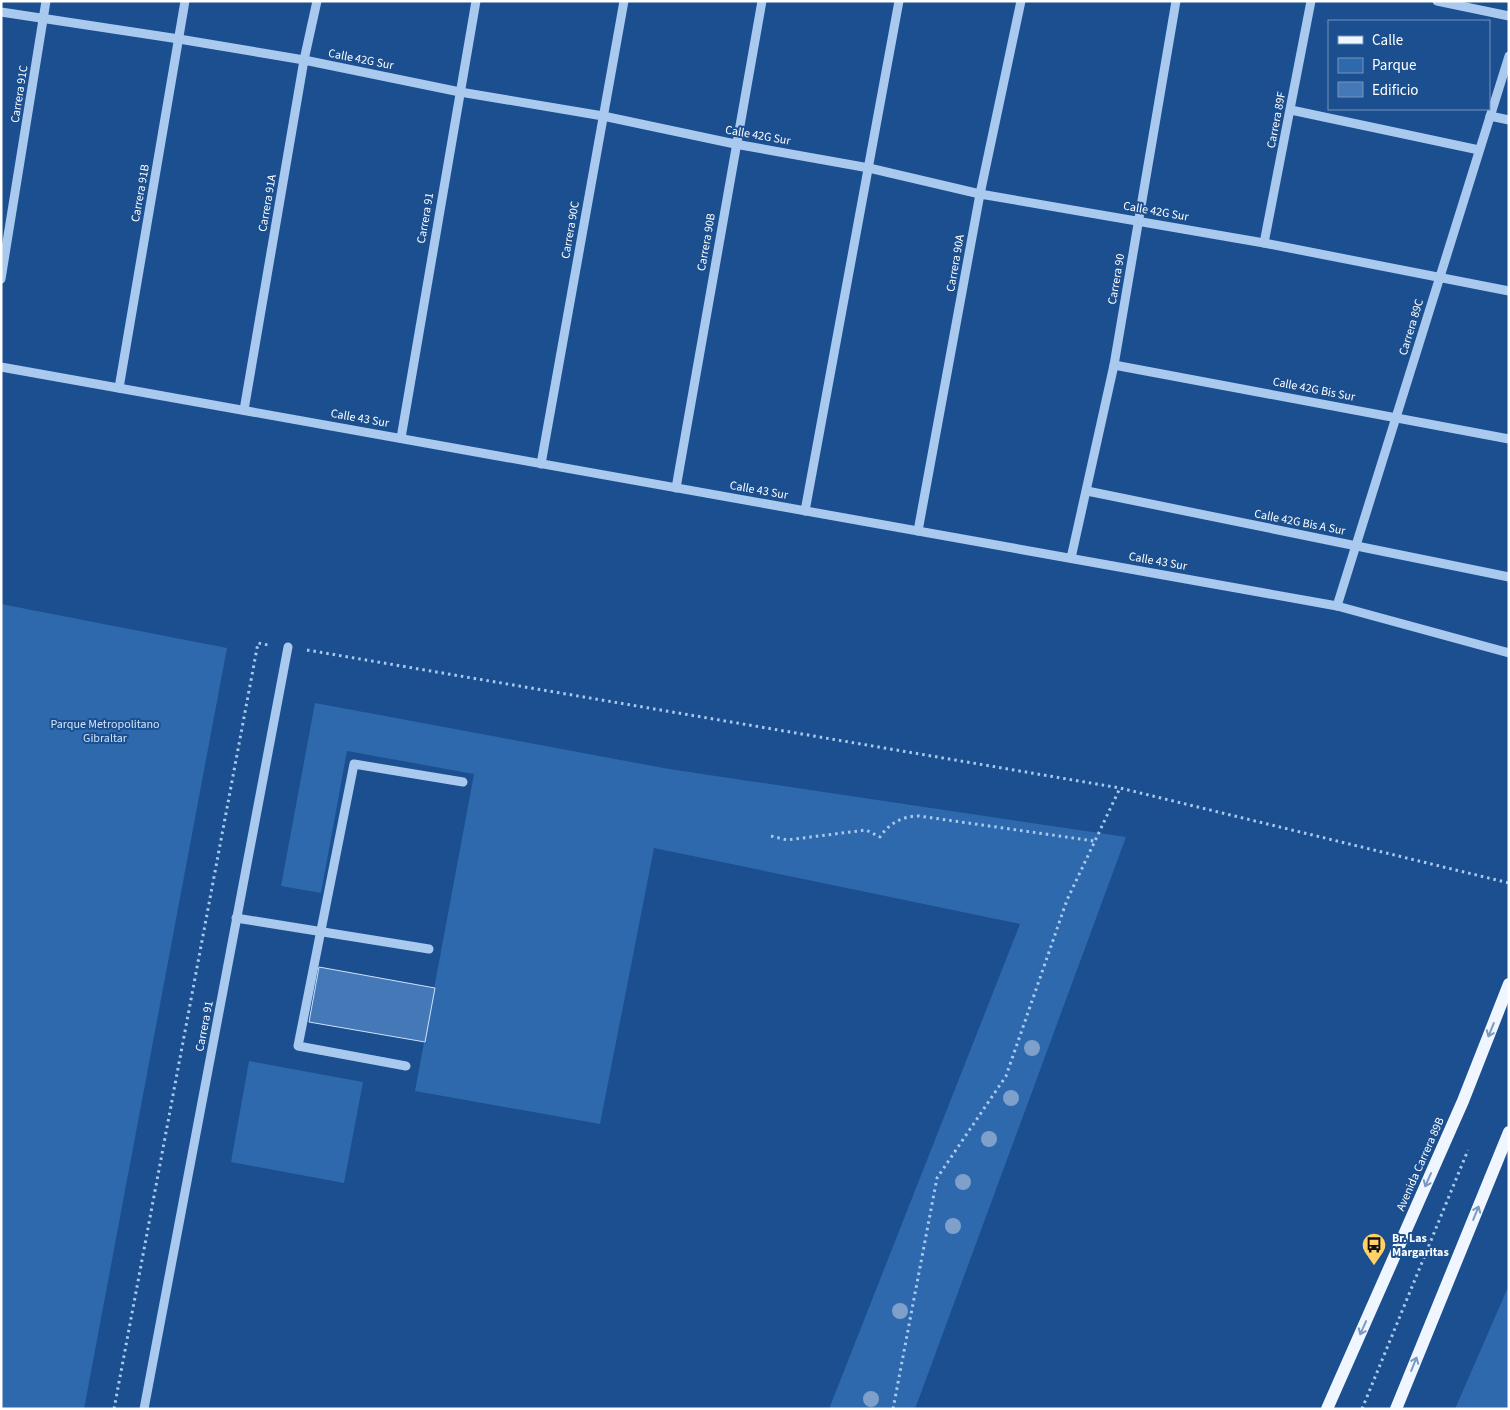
<svg xmlns="http://www.w3.org/2000/svg" width="1510" height="1410" font-family="'Source Sans 3',sans-serif">
	<rect width="100%" height="100%" fill="#1b4f8f"/>
	<g fill="#2e69ad">
		<path d="M1 604 227 648 84 1409H1Z"/>
		<path d="M315 703 669 769 1126 837 915 1409H829L1020 924 654 848 600 1124 415 1091 474 774 347 751 321 893 281 886Z"/>
		<path d="M249 1061 363 1082 344 1183 231 1162Z"/>
		<path d="M1509 1285V1409H1455Z"/>
	</g>
	<path fill="#4478b7" stroke="#cfe3fa" d="M319 967 435 988 425 1042 309 1022Z"/>
	<g fill="none" stroke-linecap="round" stroke-linejoin="round">
		<g stroke="#a9c9ee" stroke-width="3" stroke-dasharray="2.5 4" stroke-linecap="butt">
			<path d="M307 650 1120 788 1509 883"/>
			<path d="M771 836 787 840 866 830 880 837C889 823 903 816 919 816L1094 841"/>
			<path d="M114 1409 258 643 268 645"/>
			<path d="M893 1409 937 1178 1006 1076 1067 900 1120 788"/>
			<path d="M1362 1409 1468 1150"/>
		</g>
		<g stroke="#a9c9ee" stroke-width="9">
			<path d="M1437 1 1509 16"/>
			<path d="M1 12 179 39 304 60 460 92 603 116 735 144 869 168 980 194 1264 243 1509 291"/>
			<path d="M1291 110 1479 150"/>
			<path d="M1490 116 1509 120"/>
			<path d="M1264 243 1311 1"/>
			<path d="M1 279 46 1"/>
			<path d="M1114 365 1509 439"/>
			<path d="M1 367 1337 606 1509 653"/>
			<path d="M119 388 185 1"/>
			<path d="M244 410 304 60 317 1"/>
			<path d="M401 438 476 1"/>
			<path d="M541 464 624 1"/>
			<path d="M676 488 762 1"/>
			<path d="M1087 491 1509 577"/>
			<path d="M805 511 899 1"/>
			<path d="M918 531 980 194 1021 1"/>
			<path d="M1071 558 1114 365 1176 1"/>
			<path d="M1337 606 1509 56"/>
			<path d="M236 918 429 949"/>
			<path d="M406 1066 298 1046 354 764 463 782"/>
			<path d="M144 1409 288 647"/>
		</g>
		<g stroke="#f0f6ff" stroke-width="12">
			<path d="M1327 1409 1463 1101 1509 984"/>
			<path d="M1396 1409 1509 1132"/>
		</g>
	</g>
	<g fill="#7ea0ca">
		<circle cx="1032" cy="1048" r="8"/>
		<circle cx="1011" cy="1098" r="8"/>
		<circle cx="989" cy="1139" r="8"/>
		<circle cx="963" cy="1182" r="8"/>
		<circle cx="953" cy="1226" r="8"/>
		<circle cx="900" cy="1311" r="8"/>
		<circle cx="871" cy="1399" r="8"/>
	</g>
	<defs><path id="oneway-shaft" d="M-6 0H5M1.5-3L5.5 0L1.5 3" fill="none" stroke-width="1.6" stroke-linecap="round" stroke-linejoin="round" transform="scale(1.25)"/></defs>
	<g stroke="#7b9ac1">
		<use href="#oneway-shaft" transform="translate(1491 1030) rotate(112)"/>
		<use href="#oneway-shaft" transform="translate(1428 1180) rotate(114)"/>
		<use href="#oneway-shaft" transform="translate(1476 1213) rotate(-68)"/>
		<use href="#oneway-shaft" transform="translate(1363 1328) rotate(114)"/>
		<use href="#oneway-shaft" transform="translate(1414 1364) rotate(-68)"/>
	</g>
	<defs>
		<symbol id="bus-pin" viewBox="-11 -11 22 30"><path d="M0 17L-7.5 6A9.5 9.5 0 1 1 7.5 6Z" fill="#ffd166" stroke="#1b4f8f"/><path d="M-5-6H5V4H4V6H2V4H-2V6H-4V4H-5ZM-3.5-4V0h7V-4ZM-3.5 1.2v1.5H-2V1.2ZM2 1.2v1.5H3.5V1.2Z" fill="#111"/></symbol>
	</defs>
	<g fill-rule="evenodd">
		<use href="#bus-pin" x="1360" y="1231" width="28" height="38"/>
	</g>
	<g text-anchor="middle" stroke-width="4" stroke-linejoin="round" paint-order="stroke">
		<g font-size="12" fill="#fff" stroke="#1b4f8f">
			<text transform="translate(361 59) rotate(11)" y="4">Calle 42G Sur</text>
			<text transform="translate(19 94) rotate(-81)" y="4">Carrera 91C</text>
			<text transform="translate(1276 120) rotate(-79)" y="4">Carrera 89F</text>
			<text transform="translate(758 135) rotate(10)" y="4">Calle 42G Sur</text>
			<text transform="translate(140 193) rotate(-80)" y="4">Carrera 91B</text>
			<text transform="translate(267 203) rotate(-80)" y="4">Carrera 91A</text>
			<text transform="translate(1156 211) rotate(10)" y="4">Calle 42G Sur</text>
			<text transform="translate(425 218) rotate(-80)" y="4">Carrera 91</text>
			<text transform="translate(570 230) rotate(-80)" y="4">Carrera 90C</text>
			<text transform="translate(706 242) rotate(-80)" y="4">Carrera 90B</text>
			<text transform="translate(955 263) rotate(-80)" y="4">Carrera 90A</text>
			<text transform="translate(1116 279) rotate(-80)" y="4">Carrera 90</text>
			<text transform="translate(1411 327) rotate(-73)" y="4">Carrera 89C</text>
			<text transform="translate(1314 389) rotate(11)" y="4">Calle 42G Bis Sur</text>
			<text transform="translate(360 418) rotate(10)" y="4">Calle 43 Sur</text>
			<text transform="translate(759 490) rotate(10)" y="4">Calle 43 Sur</text>
			<text transform="translate(1300 522) rotate(11)" y="4">Calle 42G Bis A Sur</text>
			<text transform="translate(1158 561) rotate(10)" y="4">Calle 43 Sur</text>
			<text transform="translate(204 1026) rotate(-79)" y="4">Carrera 91</text>
			<text transform="translate(1420 1164) rotate(-66)" y="4">Avenida Carrera 89B</text>
		</g>
		<g font-size="12" fill="#cfe3fa" stroke="#1b4f8f">
			<text x="105" y="728">Parque Metropolitano<tspan x="105" dy="14">Gibraltar</tspan></text>
		</g>
		<g font-size="12" font-weight="bold" fill="#fff" stroke="#1b4f8f" text-anchor="start">
			<text x="1392" y="1242">Br. Las<tspan x="1392" dy="14">Margaritas</tspan></text>
		</g>
	</g>
	<rect width="1510" height="1410" fill="none" stroke="#ffffff" stroke-width="5"/>
	<rect x="1328" y="20" width="162" height="90" fill="#1b4f8f" stroke="#7695bc"/>
	<rect x="1338" y="36" width="25" height="8" fill="#f0f6ff" stroke="#7695bc"/>
	<text x="1372" y="45" font-size="15" fill="#ffffff">Calle</text>
	<rect x="1338" y="58" width="25" height="15" fill="#2e69ad" stroke="#7695bc"/>
	<text x="1372" y="70" font-size="15" fill="#ffffff">Parque</text>
	<rect x="1338" y="82" width="25" height="15" fill="#4478b7" stroke="#7695bc"/>
	<text x="1372" y="95" font-size="15" fill="#ffffff">Edificio</text>
</svg>
